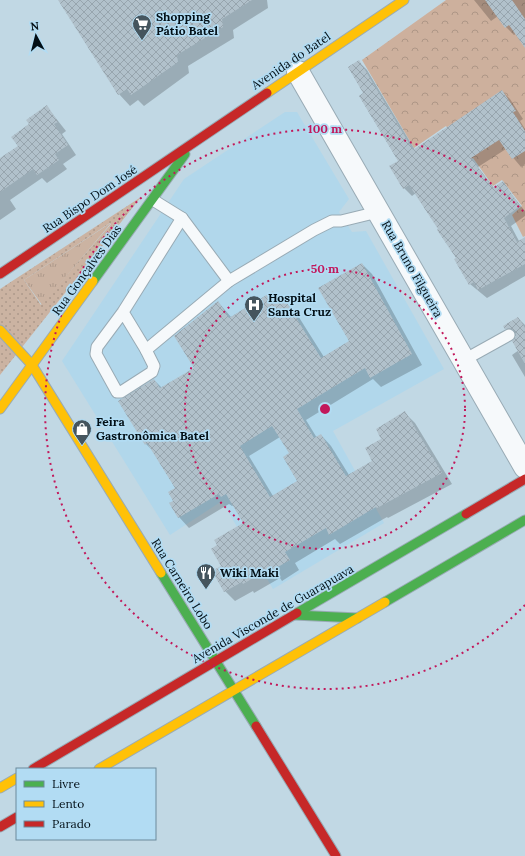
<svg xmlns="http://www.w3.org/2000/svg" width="525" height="856" font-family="Lora,serif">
	<defs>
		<pattern id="grass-tufts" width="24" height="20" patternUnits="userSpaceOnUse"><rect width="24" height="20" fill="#cbb3a2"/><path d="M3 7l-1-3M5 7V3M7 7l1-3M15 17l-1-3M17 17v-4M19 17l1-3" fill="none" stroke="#ad998b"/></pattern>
		<pattern id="forest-crowns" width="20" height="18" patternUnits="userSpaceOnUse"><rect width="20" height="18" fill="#cdb09d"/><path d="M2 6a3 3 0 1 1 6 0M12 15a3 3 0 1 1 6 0" fill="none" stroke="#ae9686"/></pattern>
		<pattern id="park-dots" width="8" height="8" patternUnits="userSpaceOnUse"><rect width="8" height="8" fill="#cbb3a2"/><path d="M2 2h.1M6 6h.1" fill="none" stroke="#ad998b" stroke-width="1.8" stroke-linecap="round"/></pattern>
		<pattern id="building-cross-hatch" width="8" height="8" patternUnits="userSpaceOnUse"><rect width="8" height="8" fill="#b1c1cb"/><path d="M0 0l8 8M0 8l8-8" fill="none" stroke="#97a5ae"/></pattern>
	</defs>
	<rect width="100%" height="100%" fill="#c1d8e4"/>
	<path fill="#b1d7eb" d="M285 112H297L349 199 339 212 352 232 366 231 444 369 333 431 384 523 273 589 222 501 170 535 62 361 184 179Z"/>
	<path fill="url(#grass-tufts)" d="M112 222 42 305 24 280Z"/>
	<path fill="url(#forest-crowns)" d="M446 0H525V236L523 237 512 215 522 206 502 180 493 186 473 158 468 160 446 126 414 148 362 60Z"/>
	<path fill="url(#park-dots)" fill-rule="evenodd" d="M141 197 0 375V289ZM110 223 111 224 41 305 24 280Z"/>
	<g fill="#0003" fill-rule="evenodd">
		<path d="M59 0H267L268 8 233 30 234 38 188 66 189 73 144 106 138 100 130 106 119 94Z"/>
		<path d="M474 0H525V45L516 34 514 35 506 27 498 16 491 21Z"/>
		<path d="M359 62 367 70 415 150 502 91 510 99 523 119 520 121 525 129V164L521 167 506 149 478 167 494 188 502 183 525 211V216L511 226 519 241 525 238V276L487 298 470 284 458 258 416 193 412 196 404 188 399 161 364 94Z"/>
		<path d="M47 107 66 131 62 134 76 155 63 164 67 169 47 183 42 178 10 200 16 209 0 220V159L19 146 31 125Z"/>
		<path d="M362 264 372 274 422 365 381 387 373 379 306 420 317 438 321 435 331 446 349 475 373 462 382 439 405 413 415 423 452 484 388 518 387 517 340 544 335 539 295 563 299 570 282 581 280 578 254 593 253 591 235 601 225 591 222 566 244 524 234 505 232 506 229 504 189 528 179 517 170 503 175 501 176 489 155 453 146 444 154 380 162 388 195 368 218 302 231 317 273 292 295 311 324 357 350 341ZM280 437 290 454 298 481 273 496 249 456Z"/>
		<path d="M518 318 525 325V377L512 355 519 350 516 336H513L506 328Z"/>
	</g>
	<g fill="url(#building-cross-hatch)" fill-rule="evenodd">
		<path d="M58 0H252L222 19 223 27 177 55 178 62 131 95 127 89 118 95Z"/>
		<path d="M485 0H512L525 19V48L509 25 505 28Z"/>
		<path d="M359 60 413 150 502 90 516 111 513 112 525 131V151L512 159 499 140 471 158 493 188 503 181 520 206 504 218 517 242 525 237V264L478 290 474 282 469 285 454 259 456 258 437 230 438 229 415 194 409 185 403 189 389 166 398 161 359 96 363 93 348 67Z"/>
		<path d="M47 105 58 122 54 124 68 145 55 154 59 160 37 175 33 169 0 192V158L18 146 11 137 29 124 26 120Z"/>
		<path d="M362 263 412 354 370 378 365 368 297 409 314 438 321 434 346 476 372 461 365 448 381 439 376 429 405 411 442 473 377 508 376 507 329 535 326 528 285 552 290 560 271 571 270 568 243 584 242 582 224 592 212 571 221 566 211 549 217 545 214 540 243 523 226 494 221 497 219 494 178 518 169 503 173 501 168 492 175 488 147 443 145 445 118 401 154 379 160 388 194 368 174 336 218 301 229 318 273 291 280 303 285 300 321 358 349 341 318 288ZM272 426 289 453 283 457 297 481 270 497 240 446Z"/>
		<path d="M518 317 525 328V364L512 341 516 336 515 331 510 328 505 329 503 326Z"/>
	</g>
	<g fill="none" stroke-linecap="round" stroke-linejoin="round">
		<defs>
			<g id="lane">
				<path d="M153 200 182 218 229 281"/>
				<path d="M123 312 146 350 154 366 152 372 121 392H117L96 354 97 347 123 312 182 218"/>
				<path d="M146 350 229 281 314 230 332 221H341L378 212"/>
				<path d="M464 360 509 335"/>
			</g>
			<path id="street" d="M298 72 525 467"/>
			<g id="fast">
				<path d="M93 281 185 154"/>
				<path d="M161 573 256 726"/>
				<path d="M385 602 525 520"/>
				<path d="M297 613 466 514"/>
				<path d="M294 615 358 618"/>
			</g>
			<g id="slow">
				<path d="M267 93 404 0"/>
				<path d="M0 330 32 365 161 573"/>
				<path d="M0 409 93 281"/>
				<path d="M99 769 385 602"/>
				<path d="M0 788 17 778"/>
			</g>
			<g id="jam">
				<path d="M0 274 267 93"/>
				<path d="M466 514 525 479"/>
				<path d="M256 726 336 856"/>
				<path d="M33 769 297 613"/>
				<path d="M0 827 17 817"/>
			</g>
		</defs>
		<use href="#lane" stroke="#99abb5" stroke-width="13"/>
		<use href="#street" stroke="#99abb5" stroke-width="24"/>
		<use href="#fast" stroke="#99abb5" stroke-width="11"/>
		<use href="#slow" stroke="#99abb5" stroke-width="11"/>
		<use href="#jam" stroke="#99abb5" stroke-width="11"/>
		<use href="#lane" stroke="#f6f9fb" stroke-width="11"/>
		<use href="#street" stroke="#f6f9fb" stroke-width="22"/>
		<use href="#fast" stroke="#4caf50" stroke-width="9"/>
		<use href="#slow" stroke="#ffc107" stroke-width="9"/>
		<use href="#jam" stroke="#c62828" stroke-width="9"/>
	</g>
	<g fill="none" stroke="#c2185b" stroke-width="2" stroke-dasharray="2 4">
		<circle cx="325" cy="409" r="140"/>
		<path d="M525 605A280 280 0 1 1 525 213"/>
	</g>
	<defs>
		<symbol id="supermarket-pin" viewBox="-11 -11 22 30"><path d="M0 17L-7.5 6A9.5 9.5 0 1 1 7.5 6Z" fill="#45555e" stroke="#b2dcf3"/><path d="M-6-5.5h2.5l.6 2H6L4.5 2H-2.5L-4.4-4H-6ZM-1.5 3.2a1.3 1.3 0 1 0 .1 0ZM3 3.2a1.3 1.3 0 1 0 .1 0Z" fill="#fff"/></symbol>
		<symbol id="hospital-pin" viewBox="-11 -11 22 30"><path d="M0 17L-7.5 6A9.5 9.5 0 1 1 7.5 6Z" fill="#45555e" stroke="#b2dcf3"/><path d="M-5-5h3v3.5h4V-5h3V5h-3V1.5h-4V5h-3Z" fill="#fff"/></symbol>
		<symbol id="shop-pin" viewBox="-11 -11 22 30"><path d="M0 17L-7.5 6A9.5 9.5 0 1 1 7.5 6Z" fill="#45555e" stroke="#b2dcf3"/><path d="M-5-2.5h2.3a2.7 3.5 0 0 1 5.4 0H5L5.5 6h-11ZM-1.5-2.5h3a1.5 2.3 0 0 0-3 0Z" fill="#fff"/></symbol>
		<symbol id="restaurant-pin" viewBox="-11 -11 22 30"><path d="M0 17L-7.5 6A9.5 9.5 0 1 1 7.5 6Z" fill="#45555e" stroke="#b2dcf3"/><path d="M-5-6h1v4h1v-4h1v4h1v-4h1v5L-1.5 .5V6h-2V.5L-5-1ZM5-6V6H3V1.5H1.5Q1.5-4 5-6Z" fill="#fff"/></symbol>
	</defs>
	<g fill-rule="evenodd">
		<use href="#supermarket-pin" x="131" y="13" width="22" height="30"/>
		<use href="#hospital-pin" x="243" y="294" width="22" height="30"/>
		<use href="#shop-pin" x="71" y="418" width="22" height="30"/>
		<use href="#restaurant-pin" x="195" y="562" width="22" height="30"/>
	</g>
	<g text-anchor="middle" stroke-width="3.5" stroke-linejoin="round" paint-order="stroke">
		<g font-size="12" font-weight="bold" fill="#020f16" stroke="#b2dcf3" text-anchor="start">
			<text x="156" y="21">Shopping<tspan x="156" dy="14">Pátio Batel</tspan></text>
			<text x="268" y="302">Hospital<tspan x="268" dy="14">Santa Cruz</tspan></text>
			<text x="96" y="426">Feira<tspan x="96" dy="14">Gastronômica Batel</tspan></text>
			<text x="220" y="577">Wiki Maki</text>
		</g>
		<g font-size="12" fill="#020f16" stroke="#b2dcf3">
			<text transform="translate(291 61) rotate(-34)" y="4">Avenida do Batel</text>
			<text transform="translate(90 199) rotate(-34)" y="4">Rua Bispo Dom José</text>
			<text transform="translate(412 269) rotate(60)" y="4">Rua Bruno Filgueira</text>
			<text transform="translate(87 270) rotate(-54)" y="4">Rua Gonçalves Dias</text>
			<text transform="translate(182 584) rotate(58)" y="4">Rua Carneiro Lobo</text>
			<text transform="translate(273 614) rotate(-30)" y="4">Avenida Visconde de Guarapuava</text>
		</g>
	</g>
	<circle cx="325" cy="409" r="6" fill="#c2185b" stroke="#b2dcf3" stroke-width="2"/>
	<g font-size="12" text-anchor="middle" font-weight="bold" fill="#c2185b" stroke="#b2dcf3" stroke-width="3.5" stroke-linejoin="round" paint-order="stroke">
		<text x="325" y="133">100 m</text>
		<text x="325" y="273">50 m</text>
	</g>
	<rect x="16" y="768" width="140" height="72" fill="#b2dcf3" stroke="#6c8a9b"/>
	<rect x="24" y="781" width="20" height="6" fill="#4caf50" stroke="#6c8a9b"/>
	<text x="52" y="788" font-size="12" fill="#020f16">Livre</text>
	<rect x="24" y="801" width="20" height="6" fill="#ffc107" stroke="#6c8a9b"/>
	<text x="52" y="808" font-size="12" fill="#020f16">Lento</text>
	<rect x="24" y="821" width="20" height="6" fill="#c62828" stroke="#6c8a9b"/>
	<text x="52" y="828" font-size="12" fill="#020f16">Parado</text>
	<g transform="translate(36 36) rotate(353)" stroke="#b2dcf3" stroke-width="3" paint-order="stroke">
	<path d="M0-3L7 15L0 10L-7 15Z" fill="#020f16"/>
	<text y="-6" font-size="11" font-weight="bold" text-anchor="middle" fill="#020f16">N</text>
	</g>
</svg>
